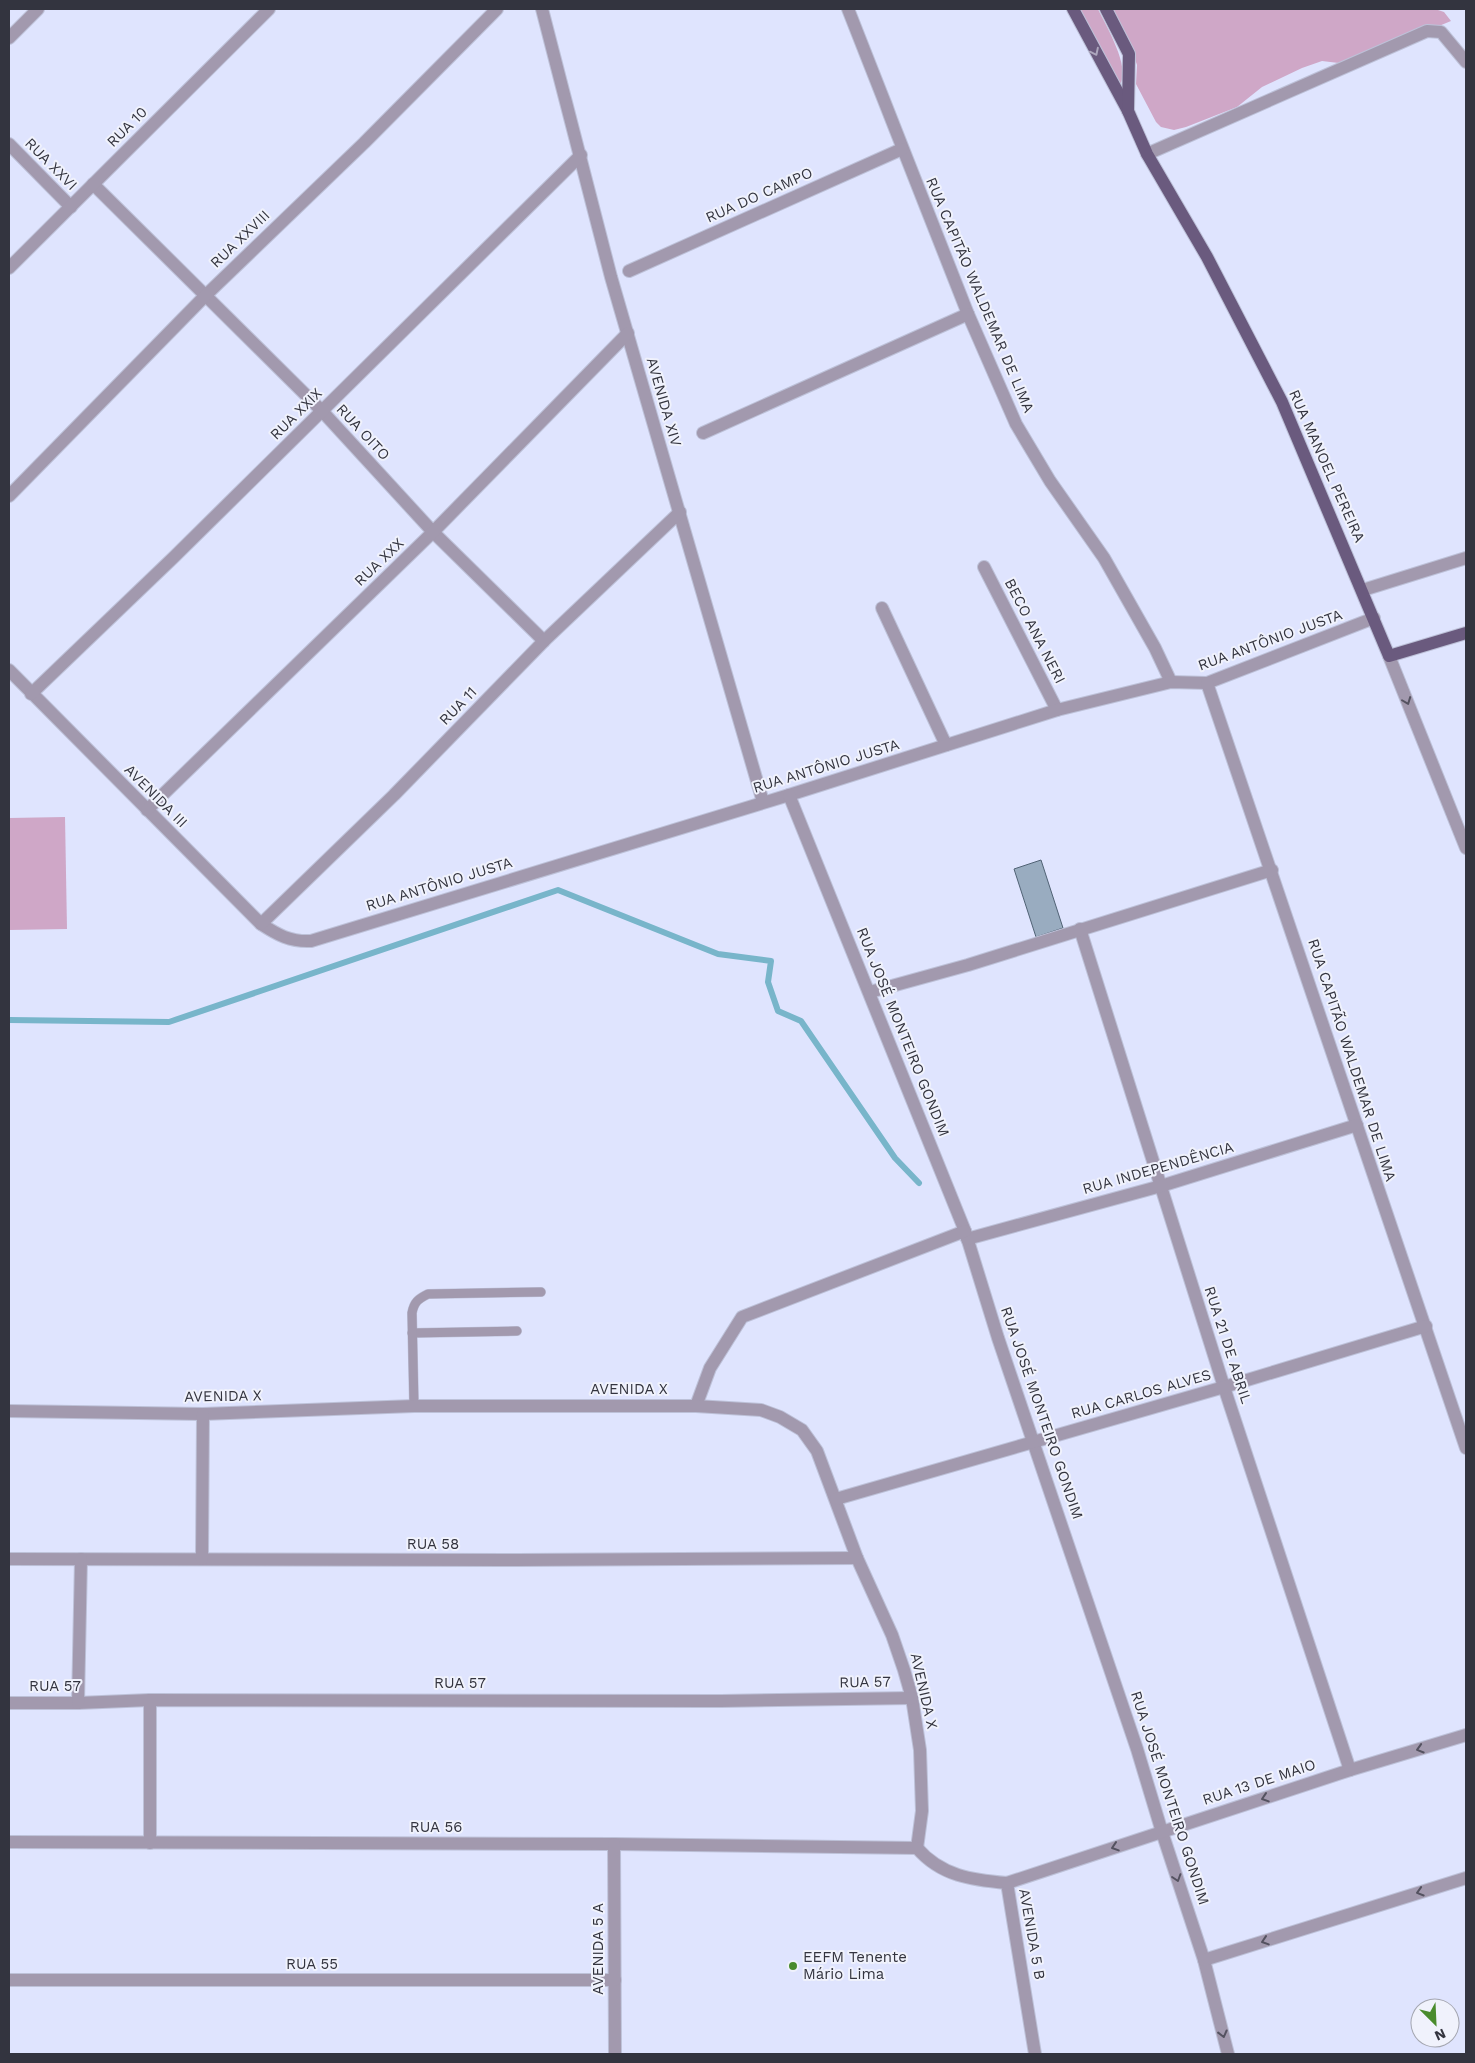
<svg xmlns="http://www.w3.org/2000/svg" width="1475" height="2063" font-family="'Work Sans',sans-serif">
	<rect width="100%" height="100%" fill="#dfe4fe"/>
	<g fill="#cfa7c7">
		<path d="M1079 9H1098C1106 26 1131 67 1120 85Z"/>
		<path d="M1110 9H1435L1444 12 1451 21 1347 64 1322 61 1302 68 1262 87 1237 107 1186 127 1174 130 1161 127 1156 122 1136 84 1137 65 1135 59Z"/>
		<path d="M65 817 67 929 9 930V818Z"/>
	</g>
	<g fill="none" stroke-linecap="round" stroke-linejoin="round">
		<path stroke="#78b5ca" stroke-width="6" d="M9 1020 169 1022 558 890 718 954 771 961 768 982 778 1011 801 1021 895 1158 919 1183"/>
	</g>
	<path fill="#99acc0" stroke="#506274" d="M1041 860 1063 928 1036 937 1014 869Z"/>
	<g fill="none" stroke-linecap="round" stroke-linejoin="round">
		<defs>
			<g id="service">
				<path d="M412 1333 517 1331"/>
				<path d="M414 1406 412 1313C414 1302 418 1299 428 1294L541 1292"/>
			</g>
			<g id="minor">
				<path d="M542 9 611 277 763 802"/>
				<path d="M848 9 968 314 1016 424 1050 481 1104 558 1155 648 1171 682"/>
				<path d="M9 38 38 9"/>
				<path d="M9 144 71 207"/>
				<path d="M1147 154 1427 31 1441 32 1466 62"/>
				<path d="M93 184 322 411 433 532 544 641"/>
				<path d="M9 268 269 9"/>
				<path d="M629 271 902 149"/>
				<path d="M703 433 968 314"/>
				<path d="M9 496 205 296 364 143 497 9"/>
				<path d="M984 567 1057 710"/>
				<path d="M1363 590 1466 558"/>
				<path d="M882 608 946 745"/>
				<path d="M9 670 261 924C278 935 290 942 311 941L789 795 1057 710 1171 682 1207 683 1374 618"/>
				<path d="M1207 683 1466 1448"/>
				<path d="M31 694 174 557 581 155"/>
				<path d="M789 795 965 1231 998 1338 1137 1749 1162 1832 1204 1960 1228 2054"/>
				<path d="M147 810 433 532 628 333"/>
				<path d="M261 924 394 795 544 641 680 512"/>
				<path d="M1080 929 1224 1387 1350 1770"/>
				<path d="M870 992 968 965 1272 870"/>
				<path d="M967 1239 1161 1186 1357 1125"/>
				<path d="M696 1406 710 1368 742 1317 965 1231"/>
				<path d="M9 1411 203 1414 414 1406H696L761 1410 780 1417 802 1430 817 1451 857 1558 892 1635 904 1670 912 1698 920 1750 922 1811 917 1848"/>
				<path d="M836 1499 1224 1387 1426 1326"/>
				<path d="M9 1559 517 1560 857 1558"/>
				<path d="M202 1559 203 1414"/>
				<path d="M9 1703H78L150 1700 721 1701 912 1698"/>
				<path d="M78 1703 81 1559"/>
				<path d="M9 1842 614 1844 917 1848C941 1876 972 1880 1007 1883L1035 2054"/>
				<path d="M150 1843V1700"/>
				<path d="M614 1844 615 2054"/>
				<path d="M1007 1883 1350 1770 1466 1735"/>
				<path d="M1204 1960 1466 1878"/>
				<path d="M9 1980H615"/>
			</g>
			<path id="tertiary" d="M1389 656 1466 848"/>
			<g id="primary">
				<path d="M1073 9 1128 111 1147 154 1207 257 1282 402 1389 656 1466 633"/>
				<path d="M1106 9 1129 54 1128 111"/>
			</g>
		</defs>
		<use href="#service" stroke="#bdc1d8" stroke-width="10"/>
		<use href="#minor" stroke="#bdc1d8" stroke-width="14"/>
		<use href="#tertiary" stroke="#bdc1d8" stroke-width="14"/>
		<use href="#primary" stroke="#bdc1d8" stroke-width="14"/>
		<use href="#service" stroke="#a299ae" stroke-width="9"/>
		<use href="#minor" stroke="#a299ae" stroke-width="12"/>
		<use href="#tertiary" stroke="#a299ae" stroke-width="12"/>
		<use href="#primary" stroke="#6a5a7e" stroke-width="12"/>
	</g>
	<defs><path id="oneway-chevron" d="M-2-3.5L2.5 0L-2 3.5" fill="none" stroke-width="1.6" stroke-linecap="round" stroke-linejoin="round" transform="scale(1.25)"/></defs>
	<use stroke="#ada6bd" href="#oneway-chevron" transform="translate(1095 52) rotate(64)"/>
	<g stroke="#545260">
		<use href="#oneway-chevron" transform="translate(1407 701) rotate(69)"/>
		<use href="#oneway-chevron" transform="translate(1420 1749) rotate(163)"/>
		<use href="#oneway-chevron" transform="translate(1265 1798) rotate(162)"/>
		<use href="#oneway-chevron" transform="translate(1115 1847) rotate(162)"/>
		<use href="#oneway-chevron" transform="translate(1177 1878) rotate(72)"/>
		<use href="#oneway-chevron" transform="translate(1420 1892) rotate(163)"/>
		<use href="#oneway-chevron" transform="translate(1265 1941) rotate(162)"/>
		<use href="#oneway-chevron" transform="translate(1223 2034) rotate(76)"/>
	</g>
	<circle fill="#498b2d" stroke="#f0f2fc" stroke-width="2" cx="793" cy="1966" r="5"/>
	<g text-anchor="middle" stroke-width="4" stroke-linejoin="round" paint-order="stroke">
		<g font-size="15" fill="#33343f" stroke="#f0f2fc">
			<text transform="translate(127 127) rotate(-45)" y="5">RUA 10</text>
			<text transform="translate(51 164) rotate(45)" y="5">RUA XXVI</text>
			<text transform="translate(759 195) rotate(-24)" y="5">RUA DO CAMPO</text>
			<text transform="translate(240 239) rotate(-44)" y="5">RUA XXVIII</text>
			<text transform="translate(980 295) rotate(67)" y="5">RUA CAPITÃO WALDEMAR DE LIMA</text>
			<text transform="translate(664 402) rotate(74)" y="5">AVENIDA XIV</text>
			<text transform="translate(296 414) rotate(-45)" y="5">RUA XXIX</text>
			<text transform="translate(363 432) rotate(47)" y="5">RUA OITO</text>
			<text transform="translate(1327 466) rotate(66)" y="5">RUA MANOEL PEREIRA</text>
			<text transform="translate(379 562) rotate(-44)" y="5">RUA XXX</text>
			<text transform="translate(1035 631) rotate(63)" y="5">BECO ANA NERI</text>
			<text transform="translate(1270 640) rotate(-20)" y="5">RUA ANTÔNIO JUSTA</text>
			<text transform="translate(458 706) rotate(-46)" y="5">RUA 11</text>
			<text transform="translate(826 766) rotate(-17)" y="5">RUA ANTÔNIO JUSTA</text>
			<text transform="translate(156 796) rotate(45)" y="5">AVENIDA III</text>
			<text transform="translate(439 884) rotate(-17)" y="5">RUA ANTÔNIO JUSTA</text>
			<text transform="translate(903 1032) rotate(68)" y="5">RUA JOSÉ MONTEIRO GONDIM</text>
			<text transform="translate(1352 1060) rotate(72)" y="5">RUA CAPITÃO WALDEMAR DE LIMA</text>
			<text transform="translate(1158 1168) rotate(-16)" y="5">RUA INDEPENDÊNCIA</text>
			<text transform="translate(1228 1345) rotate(72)" y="5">RUA 21 DE ABRIL</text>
			<text x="629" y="1394">AVENIDA X</text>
			<text transform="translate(1141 1394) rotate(-16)" y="5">RUA CARLOS ALVES</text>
			<text transform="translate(223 1396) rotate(-1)" y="5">AVENIDA X</text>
			<text transform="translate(1042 1413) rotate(71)" y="5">RUA JOSÉ MONTEIRO GONDIM</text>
			<text x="433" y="1549">RUA 58</text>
			<text transform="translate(865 1682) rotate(-1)" y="5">RUA 57</text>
			<text x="460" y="1688">RUA 57</text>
			<text x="55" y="1691">RUA 57</text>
			<text transform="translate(924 1691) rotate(77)" y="5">AVENIDA X</text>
			<text transform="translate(1259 1782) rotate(-18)" y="5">RUA 13 DE MAIO</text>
			<text transform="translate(1170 1798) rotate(72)" y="5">RUA JOSÉ MONTEIRO GONDIM</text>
			<text x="436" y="1832">RUA 56</text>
			<text transform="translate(1032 1934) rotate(80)" y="5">AVENIDA 5 B</text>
			<text transform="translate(598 1949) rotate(-90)" y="5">AVENIDA 5 A</text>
			<text x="312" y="1969">RUA 55</text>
		</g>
		<g font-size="15" fill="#33343f" stroke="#f0f2fc" text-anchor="start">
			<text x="803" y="1962">EEFM Tenente<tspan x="803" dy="17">Mário Lima</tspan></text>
		</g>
	</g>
	<rect width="1475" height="2063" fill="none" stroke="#33343f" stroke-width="20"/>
	<g transform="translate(1435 2023) rotate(156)"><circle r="24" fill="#f0f2fc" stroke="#a4a6b0"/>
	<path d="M0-4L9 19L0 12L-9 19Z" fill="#498b2d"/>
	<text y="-8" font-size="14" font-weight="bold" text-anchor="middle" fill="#33343f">N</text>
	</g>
</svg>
